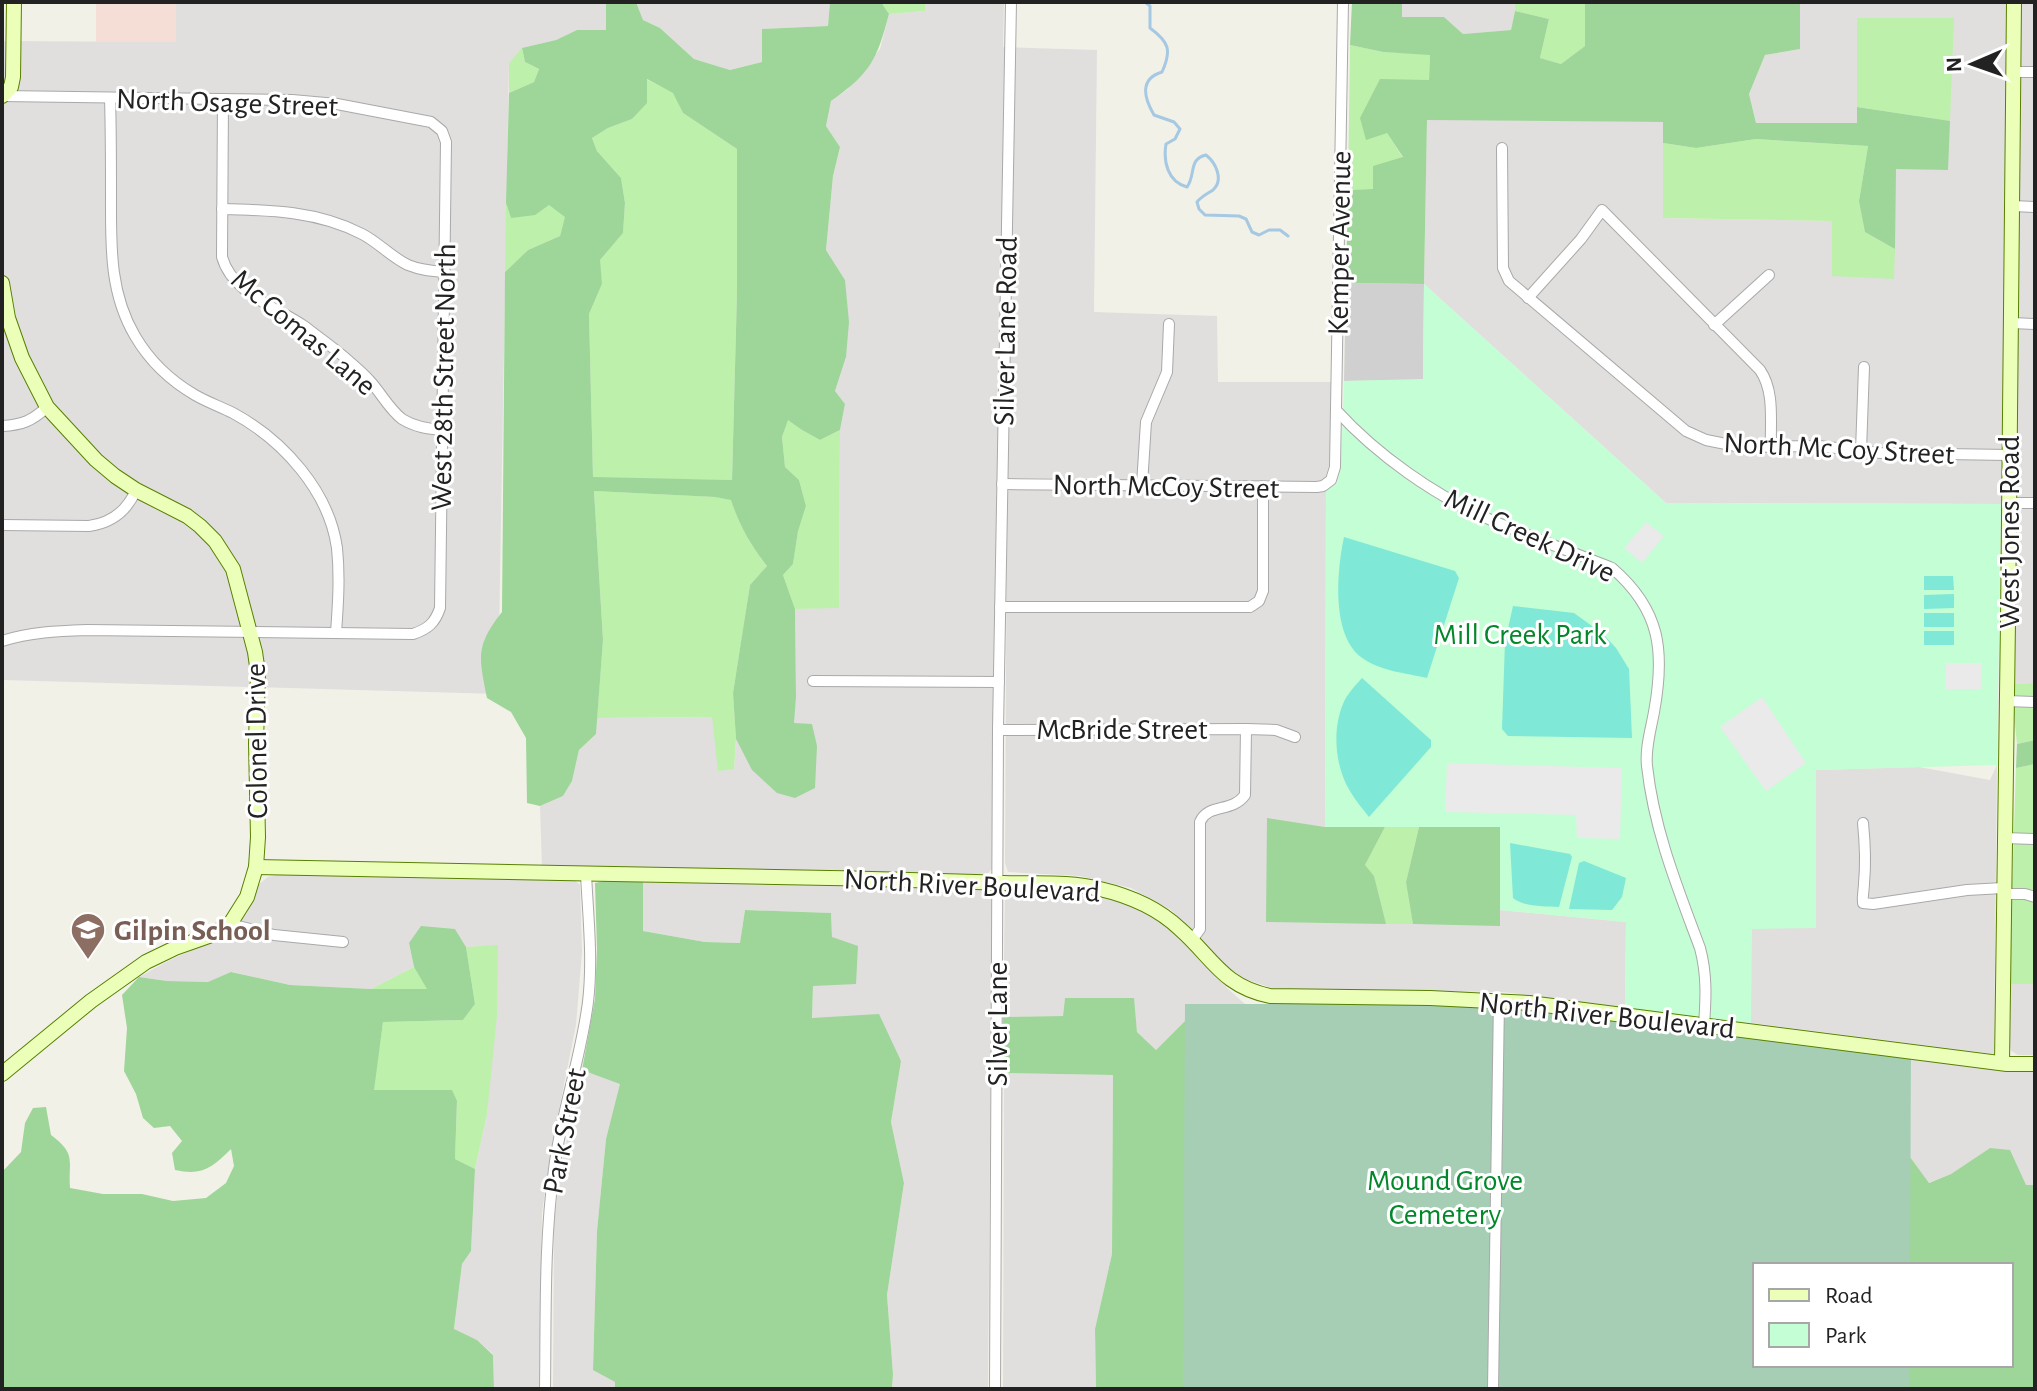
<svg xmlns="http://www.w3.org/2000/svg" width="2037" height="1391" font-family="'Alegreya Sans',sans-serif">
	<rect width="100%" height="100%" fill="#f2f1e8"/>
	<g fill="#e0dfde">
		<path d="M176 2H606V30H577L556 40 523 48 509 63 498 694 2 680V41L175 42Z"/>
		<path d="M636 2H830L828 26 763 29 762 62 730 70 694 59 660 28 643 20Z"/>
		<path d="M925 2H1004L1003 47 1097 50 1094 312 1217 316 1218 382H1333L1329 466 1326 475 1325 827 1267 819 1500 925V910L1626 922 1625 1008 1503 992 1278 990 1242 978 1224 964 1171 910 1131 888 1080 876 1008 872 1005 863 1007 493 1009 490 1015 488 1088 489V478H997L992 868 989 873 981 874 542 867 540 806 563 796 572 781 579 750 596 734 597 718 713 717 734 769 736 739 752 769 793 723 796 697 795 609 839 607 840 430 845 404 835 391 846 357 845 280 826 250 833 176 840 147 826 126 831 101 848 89 880 49 889 14 925 11Z"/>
		<path d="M1402 2H1515V11L1511 30 1463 34 1444 17H1402Z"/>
		<path d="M1800 2H2008L2001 504 1666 503 1424 284 1427 119 1663 122V218L1832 221 1896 168 1948 170 1857 18V123H1756L1749 94 1765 55 1800 49Z"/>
		<path d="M2018 2H2035V683L2011 684Z"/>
		<path d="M1997 765 1994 1054 1751 1023V928H1816L1815 770 1919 767 1990 780Z"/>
		<path d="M280 874 573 879 580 885 582 952 576 1025 551 1149 542 1213 539 1389H494L493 1354 477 1340 454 1330 462 1264 471 1250 475 1169 487 1114 497 946 466 947 455 929 409 943 414 967 371 989 290 985 232 972 209 982 167 981 139 977 168 961 229 933 247 913 258 885 268 877Z"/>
		<path d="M643 882 992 889 988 1389H892L893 1374 887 1295 904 1183 891 1122 901 1060 812 1019 813 986 832 937 831 913 745 910 740 943 705 942 643 931Z"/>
		<path d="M1005 889 1075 892 1114 900 1145 911 1171 929 1227 988 1245 1004H1185V1021L1156 1050 1137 1032 1133 998 1065 999 1063 1016 1003 1017Z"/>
		<path d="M2009 984H2035V1055H2018L2011 1051 2009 1040Z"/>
		<path d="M1911 1057 2035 1069V1185H2026L1990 1148 1951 1174 1928 1183 1910 1157Z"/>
		<path d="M582 1070 621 1083 606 1139 597 1231 593 1369 615 1382V1389H553L554 1222 561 1168Z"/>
		<path d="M1004 1073 1113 1075 1112 1254 1095 1329 1096 1389H1003Z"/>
	</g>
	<rect fill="#f4ded6" x="96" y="2" width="80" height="40"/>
	<path fill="#d0d0d0" d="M1346 283 1424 284 1423 380 1344 381Z"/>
	<g fill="#bdf0aa">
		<path d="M881 2H925V11L889 14Z"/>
		<path d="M1515 2H1585V46L1561 64 1540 58 1549 19 1515 11Z"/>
		<path d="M1857 18H1954L1950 121 1857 107Z"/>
		<path d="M1350 45 1383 52 1430 54 1429 80 1387 133 1403 158 1374 189 1348 190Z"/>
		<path d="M522 48 525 62 539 69 534 82 509 93V63Z"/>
		<path d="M646 79 674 93 683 113 737 149V292L732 480 593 478 589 314 602 284 599 261 623 233 625 203 621 178 597 151 592 138 608 128 632 119 646 103Z"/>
		<path d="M1756 139 1868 146 1859 201 1865 232 1895 249 1894 279 1832 276V221L1663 218V143L1696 148Z"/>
		<path d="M506 203 511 218 549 205 566 216 560 236 528 250 505 272Z"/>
		<path d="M788 419 802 430 820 440 840 430 839 608 795 609 783 575 793 564 798 530 806 506 799 480 785 467 782 437Z"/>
		<path d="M594 491 716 497 732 500C739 526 751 545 767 566L750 585 743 631 733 693 736 739 734 769 718 771 712 717 597 718 603 640Z"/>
		<path d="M2035 683V740L2017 744 2011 684Z"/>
		<path d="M2035 764V984H2009L2016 768Z"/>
		<path d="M1385 827H1419L1406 882 1413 924H1386L1374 876 1365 865Z"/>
		<path d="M498 945 497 1016 487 1114 475 1169 455 1159 457 1102 373 1091 383 1022 463 1020 475 1004 466 947Z"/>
		<path d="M414 967 428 989H371Z"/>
	</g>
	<g fill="#9ed599" fill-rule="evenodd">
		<path d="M606 2H636L643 20 660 28 694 59 730 70 762 62V29L828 26 830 2H881L889 14C877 59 871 73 831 101L826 126 840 147 833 176 826 250 845 280 849 322 846 357 835 391 845 404 840 430 820 440 802 430 788 420 782 437 785 467 799 480 806 506 798 531 793 564 783 575 795 609 796 697 794 723 812 724 817 746 815 788 795 798 777 793 752 770 736 739 733 693 750 585 767 566C750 544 740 527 731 500L715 497 594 491 603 640 596 734 579 750 572 781 563 796 540 806 527 803 526 738 511 712 487 698C479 658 475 646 502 612L505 272 528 250 560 236 565 217 549 205 535 215 511 218 506 203 509 93 534 82 539 69 525 62 522 48 556 40 577 30H606ZM647 79 673 93 683 113 737 149V292L732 480 593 477 589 314 602 284 600 260 623 233 625 203 621 178 597 151 592 138 608 128 632 119 647 103Z"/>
		<path d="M1352 2H1402V17H1444L1463 34 1511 30 1515 11 1549 19 1540 58 1561 64 1585 46V2H1800V49L1765 55 1749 94 1756 123H1857V107L1950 121 1948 170 1896 169 1895 249 1865 232 1859 201 1868 146 1756 139 1696 148 1663 143V122L1427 120 1424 284 1346 283 1348 190 1373 189V166L1403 157 1387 133 1366 140 1360 118 1380 79 1429 80 1430 55 1383 52 1350 45Z"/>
		<path d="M2035 740V764L2016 768 2017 744Z"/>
		<path d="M1267 818 1325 827H1385L1365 865 1374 876 1386 924 1266 922Z"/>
		<path d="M1419 827H1500V926L1413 924 1406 882Z"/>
		<path d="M604 881 643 882V931L705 942 740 943 745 910 831 913 832 937 858 946 856 984 813 986 812 1018 879 1014 901 1061 891 1122 904 1183 887 1295 893 1374 892 1389H615V1382L593 1370 597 1231 606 1139 620 1084 582 1070 595 999 597 949 595 883Z"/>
		<path d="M421 926 455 929 466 947 475 1004 463 1020 383 1022 374 1090H452L457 1101 455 1159 475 1169 471 1251 462 1264 454 1329 477 1340 493 1355 494 1389H2V1172L21 1152 25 1123 33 1108 46 1107 51 1135C77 1155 68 1159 70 1188L103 1194H142L173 1201 206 1198 226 1183 234 1166 231 1149C212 1168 202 1176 175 1170L172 1153 182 1141 170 1126 154 1128 143 1118 136 1094 124 1071 127 1028 122 995 139 977 167 981 208 982 231 972 290 985 371 989H427L414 967 409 943Z"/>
		<path d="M1065 998H1134L1137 1032 1156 1050 1185 1021 1200 1389H1096L1095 1329 1112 1254 1113 1075 1004 1073 1003 1017 1063 1016Z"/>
		<path d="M1990 1148 2010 1150 2026 1185H2035V1389H1795V1365H2011V1265H1797L1910 1157 1929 1183 1951 1174Z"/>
	</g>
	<path fill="#a6ceb5" d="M1185 1004H1395L1486 1006 1911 1057 1910 1265H1755V1365H1909V1389H1183Z"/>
	<path fill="#c3fed4" d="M1424 284 1666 503 2001 504 1997 765 1816 770V928L1752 929 1751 1023 1625 1008 1626 922 1500 910V827H1325L1326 491 1337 483 1341 467 1344 381 1423 379Z"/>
	<g fill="#7fe8d6">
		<path d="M1344 537 1455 571 1459 578 1427 678C1406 673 1379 671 1361 657 1331 634 1337 570 1344 537Z"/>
		<path d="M1924 576H1953L1954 590H1924Z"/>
		<path d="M1954 594V608L1924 609V595Z"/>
		<path d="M1513 606 1574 613 1603 634 1616 648 1629 669 1632 738 1508 736 1502 729 1505 642Z"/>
		<rect x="1924" y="613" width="30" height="14"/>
		<rect x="1924" y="631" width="30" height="14"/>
		<path d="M1362 678 1431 740V747L1369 817C1363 809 1355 800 1350 791 1335 767 1332 730 1343 704 1347 694 1355 686 1362 678Z"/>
		<path d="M1510 843 1570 854 1572 857 1559 907C1545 906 1524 907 1513 898Z"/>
		<path d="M1584 861 1626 878 1622 897 1612 910 1569 909 1579 863Z"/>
	</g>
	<g fill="#eaeaea">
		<path d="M1646 522 1664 536 1642 563 1624 548Z"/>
		<path d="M1946 663H1982L1981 689H1945Z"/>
		<path d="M1762 697 1806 763 1766 791 1720 727Z"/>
		<path d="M1447 763 1622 768 1620 839 1577 838 1576 815 1445 812Z"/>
	</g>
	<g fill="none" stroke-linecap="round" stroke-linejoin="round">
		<path stroke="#a5c8e3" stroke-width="3" d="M1145 2 1150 6V28C1169 42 1172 50 1162 72 1139 79 1144 98 1154 115L1174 122 1180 129 1175 139 1166 144C1163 162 1168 182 1187 187 1196 175 1188 159 1206 155 1216 163 1224 180 1213 190 1207 194 1202 196 1197 202L1199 209 1205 215 1239 216 1246 219 1252 232 1259 235 1269 230H1280L1288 236"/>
		<defs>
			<g id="street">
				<path d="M2014 72H2035"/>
				<path d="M2 96 292 100 337 104 431 122 442 131 446 142 440 608C435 623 428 629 413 634L87 630C58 631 30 632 2 641"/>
				<path d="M110 98C111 130 111 162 111 195 111 244 109 292 135 336 149 360 171 381 195 395 207 402 221 407 233 413 283 440 329 491 337 548 340 577 338 605 336 633"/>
				<path d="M223 99 222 257C232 293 276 307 304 326 317 336 331 346 343 356 352 364 362 372 370 381 381 393 389 409 402 419 415 427 428 429 443 430"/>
				<path d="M1502 148 1503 268 1509 281 1686 431 1706 440 1741 447 1819 446 1881 453 2009 455"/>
				<path d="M2013 206 2035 207"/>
				<path d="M222 209C270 210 318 211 362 234 378 242 391 257 408 265 420 270 432 271 445 272"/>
				<path d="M1528 298 1581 239 1602 210 1760 370C1775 392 1770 421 1771 447"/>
				<path d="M2012 323 2035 324"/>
				<path d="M1714 325 1769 275"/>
				<path d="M1336 410C1377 455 1435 496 1491 520 1531 537 1572 552 1612 568 1661 610 1665 652 1654 712 1651 729 1645 748 1647 766 1654 830 1678 889 1700 948 1707 974 1706 998 1704 1025"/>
				<path d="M2 426C22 425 32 421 47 407"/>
				<path d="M1861 451 1864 367"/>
				<path d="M1002 484 1317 487 1323 486 1331 480 1335 467 1343 2"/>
				<path d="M1142 485 1146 422 1167 372 1169 324"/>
				<path d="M2009 503H2035"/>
				<path d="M2 525 89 526C111 523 127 511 136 490"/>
				<path d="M1000 607H1250L1259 601 1263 591V486"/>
				<path d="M813 681 999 682"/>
				<path d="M2007 701 2035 702"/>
				<path d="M998 730 1246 729 1276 730 1295 737"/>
				<path d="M1863 823C1865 843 1866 863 1864 883 1864 891 1862 895 1863 903L1873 904 1967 890 2003 888"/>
				<path d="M2004 838 2035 839"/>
				<path d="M2003 894H2025L2035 897"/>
				<path d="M230 924 274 935 343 942"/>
				<path d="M1192 940 1200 929V822C1208 803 1232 813 1245 795L1246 729"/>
				<path d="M545 1389C546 1316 544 1242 554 1169 561 1113 581 1058 588 1002 593 959 588 916 586 874"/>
				<path d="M995 1389 998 730 1011 2"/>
				<path d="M1493 1389 1499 1000"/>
			</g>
			<g id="secondary">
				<path d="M2 96 11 87 13 77 14 2"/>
				<path d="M2 283 8 318 22 358 47 407 96 460 115 476 136 490 187 516 200 526 215 541 233 569 255 652 258 673 256 743 258 837 256 867 247 897 230 924 209 936 175 948 146 962 91 1001 2 1074"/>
				<path d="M256 867C447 872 638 874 829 878 888 879 946 881 1004 883 1036 884 1070 881 1100 889 1130 896 1158 908 1180 929 1213 958 1222 986 1270 996L1430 998 1529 1003 2007 1064H2035"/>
				<path d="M2002 1063 2008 621 2014 2"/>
			</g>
		</defs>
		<use href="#street" stroke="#a9a9a9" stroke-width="12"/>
		<use href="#secondary" stroke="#578100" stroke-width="16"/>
		<use href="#street" stroke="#fff" stroke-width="10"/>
		<use href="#secondary" stroke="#ecffb9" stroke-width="14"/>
	</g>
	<defs>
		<symbol id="school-pin" viewBox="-11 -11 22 30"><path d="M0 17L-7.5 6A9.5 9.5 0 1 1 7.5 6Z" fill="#8d6e63" stroke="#fff"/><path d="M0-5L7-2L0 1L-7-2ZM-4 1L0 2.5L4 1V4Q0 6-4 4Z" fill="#fff"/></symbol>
	</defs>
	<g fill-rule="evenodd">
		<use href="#school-pin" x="68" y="910" width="40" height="54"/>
	</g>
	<g text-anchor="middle" stroke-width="6" stroke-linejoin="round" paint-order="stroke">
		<g font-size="30" fill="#222" stroke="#fff">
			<text transform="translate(227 102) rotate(2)" y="10">North Osage Street</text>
			<text transform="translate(1339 243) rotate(-89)" y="10">Kemper Avenue</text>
			<text transform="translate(1005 331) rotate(-89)" y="10">Silver Lane Road</text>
			<text transform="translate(304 332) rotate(40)" y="10">Mc Comas Lane</text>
			<text transform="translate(443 377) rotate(-89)" y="10">West 28th Street North</text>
			<text transform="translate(1839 448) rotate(3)" y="10">North Mc Coy Street</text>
			<text transform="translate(1166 486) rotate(1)" y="10">North McCoy Street</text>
			<text transform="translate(2009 532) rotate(-90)" y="10">West Jones Road</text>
			<text transform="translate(1530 535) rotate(25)" y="10">Mill Creek Drive</text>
			<text x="1122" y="739">McBride Street</text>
			<text transform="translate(256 741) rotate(-91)" y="10">Colonel Drive</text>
			<text transform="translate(972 885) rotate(3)" y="10">North River Boulevard</text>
			<text transform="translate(1607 1015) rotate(6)" y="10">North River Boulevard</text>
			<text transform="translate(997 1024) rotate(-90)" y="10">Silver Lane</text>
			<text transform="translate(564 1131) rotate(-79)" y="10">Park Street</text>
		</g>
		<g font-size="30" fill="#02882a" stroke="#fff">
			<text x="1520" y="644">Mill Creek Park</text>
			<text x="1445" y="1190">Mound Grove<tspan x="1445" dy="34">Cemetery</tspan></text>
		</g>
		<g font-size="30" font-weight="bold" fill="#785e54" stroke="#fff" text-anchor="start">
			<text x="114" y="940">Gilpin School</text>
		</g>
	</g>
	<rect width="2037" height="1391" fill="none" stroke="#222222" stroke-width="8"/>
	<rect x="1753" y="1263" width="260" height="104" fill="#ffffff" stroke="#a7a7a7" stroke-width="2"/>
	<rect x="1769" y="1289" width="40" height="12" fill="#ecffb9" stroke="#a7a7a7" stroke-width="2"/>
	<text x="1825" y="1303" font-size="24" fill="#222222">Road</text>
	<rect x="1769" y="1323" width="40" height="24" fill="#c3fed4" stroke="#a7a7a7" stroke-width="2"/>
	<text x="1825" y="1343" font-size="24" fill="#222222">Park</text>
	<g transform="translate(1973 64) rotate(268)" stroke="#ffffff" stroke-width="6" paint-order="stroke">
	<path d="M0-6L14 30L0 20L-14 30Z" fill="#222222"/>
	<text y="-12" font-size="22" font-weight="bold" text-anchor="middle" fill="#222222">N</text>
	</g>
</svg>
